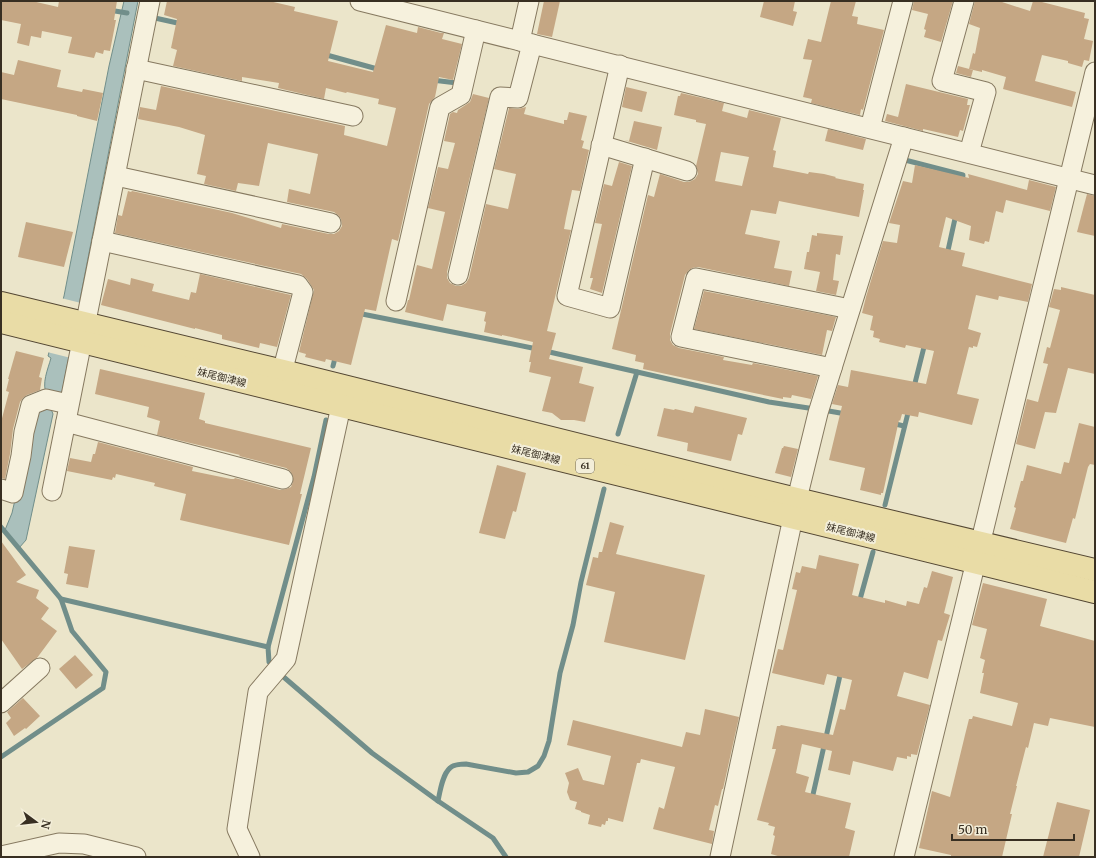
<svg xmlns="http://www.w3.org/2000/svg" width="1096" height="858" font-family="Merriweather,'Noto Sans JP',serif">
	<rect width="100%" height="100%" fill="#ebe5ca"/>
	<path fill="#aac0bc" stroke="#718e8a" d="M124 1H138L62 392 51 396 49 404 53 414 26 540 19 548 5 530 12 513 25 456 26 432 47 395C41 384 48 369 51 358L48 356 64 296 109 66Z"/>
	<path fill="#ebe5ca" d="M61 298 81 303 71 358 47 352Z"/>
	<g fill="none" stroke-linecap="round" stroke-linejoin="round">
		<g stroke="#718e8a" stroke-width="5">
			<path d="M109 10 127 13"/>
			<path d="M155 18 182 24"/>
			<path d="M323 54 381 70"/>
			<path d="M432 80 457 83"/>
			<path d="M905 160 963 175 962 183"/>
			<path d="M947 255 956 214"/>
			<path d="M357 313 498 341 537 349"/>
			<path d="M545 351 769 402 815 409"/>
			<path d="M333 366 336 354"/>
			<path d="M914 387 925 343"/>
			<path d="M823 410 846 414"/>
			<path d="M891 423 904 426"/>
			<path d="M618 434 637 372"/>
			<path d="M885 505 909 409"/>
			<path d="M1 527 61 599 72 631 106 672 103 688 1 757"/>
			<path d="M61 599 268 647 269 662 274 667"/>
			<path d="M859 603 873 552"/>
			<path d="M268 647 314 477 326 420"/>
			<path d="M279 673 372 753 438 801 493 838 506 857"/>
			<path d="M812 799 841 671"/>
			<path d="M438 801C440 792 442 775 450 768 454 764 461 764 466 764L516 773 528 772 538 766 544 756 549 741 560 673 573 625 581 582 604 489"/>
		</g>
	</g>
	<g fill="#c5a784" fill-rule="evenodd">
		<path d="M2 1H32L58 7 59 1H117L114 20H116L110 51 104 50 103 54 96 52 94 58 68 53 72 37 42 31 41 38 31 36 29 46 17 43 21 24 1 20Z"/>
		<path d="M167 1H269L295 7 294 11 338 21 328 61 373 72 386 25 417 33 418 27 441 33H444L442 39 462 44 453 80 439 77 435 97 429 104 398 241 392 239 376 311 365 309 351 365 326 359 325 362 305 357 306 354 299 352 314 290 307 279 301 274 115 233 118 215 122 216 128 191 131 192 132 191 232 213 281 228 282 224 329 234H334L339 231 342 226 341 219 338 215 334 212 287 202 289 189 310 194 318 154 268 143 259 186 238 183 236 191 204 184 206 176 197 174 205 135 179 127 138 119 140 107 156 110 161 86 345 126 344 135 387 146 396 108 378 104 379 99 347 92 346 93 326 88 324 99 278 88 279 83 242 77V81L173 66 177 50 171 48 177 19 164 15Z"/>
		<path d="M544 1H560L552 37 537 34Z"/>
		<path d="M764 1H795L793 11 797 12 793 26 760 17Z"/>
		<path d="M831 1H856L852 16 858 17 857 24 884 30 863 110 861 109 860 115 811 103 812 99 803 97 812 60 803 59 808 39 821 42Z"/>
		<path d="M914 1H953L941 42 924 37 926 30 924 29 928 14 912 10Z"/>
		<path d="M975 1H999L1030 11 1033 1H1038L1085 13 1084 18 1089 19 1084 39 1093 41 1089 61 1084 60 1082 67 1068 63V61L1042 55 1035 81 1076 92 1072 107 1003 89 1006 77 982 70V72L969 69 973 53 975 54 980 28 969 24Z"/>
		<path d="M18 60 61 70 57 87 82 92 83 89 103 93 97 121 77 116V115L1 99V72L14 75Z"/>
		<path d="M958 66 973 70 971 77 956 73Z"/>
		<path d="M906 84 968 99 967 105H970L963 131 960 130 958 137 923 129V131L885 121 887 114 898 117Z"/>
		<path d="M626 87 647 92 642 112 622 107Z"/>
		<path d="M681 93 724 103 722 111 747 118 749 110 781 118 773 150 776 151 773 167 808 174 809 172 824 174 836 177 835 178 864 184 863 190H864L859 217 779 201 776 214 751 210 745 234 780 241 774 268 792 271 789 286 698 267 692 268 688 271 685 275 670 334V340L673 345 679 348 724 357 723 360 752 365 753 363 818 376 811 399 792 395 791 398 783 397V399L754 393 643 369 644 363 635 361 636 355 612 349 648 195 654 197 660 174 684 182H689L695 179 698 174 696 166 706 124 696 122V120L674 115 678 96H680ZM721 152 749 157 742 186 715 181Z"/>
		<path d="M473 94 489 98 447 272V278L450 283 456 286H461L466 283 469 278 486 204 508 209 516 174 494 169 509 108 518 109 526 107 524 114 564 124V120H567L569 112 587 116 581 140 584 141 582 148 589 150 580 191 572 190 566 218 564 229 571 230 547 331 556 333 549 359 583 367 579 383 594 387 585 422 574 420H561L552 413 542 411 551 377 529 372 531 362H529L533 342 502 335V336L484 332 486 322 484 321 486 312 447 304 443 321 405 312 408 300H409L417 265 432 269 445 212 428 208 438 167 448 169 455 143 444 141 450 114 453 112 457 113 458 110 470 102Z"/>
		<path d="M634 121 662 127 657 150 624 140 629 141Z"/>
		<path d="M828 129 866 139 863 150 825 141Z"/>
		<path d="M619 162 632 166 602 293 590 289 593 278H590L602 224 595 223 604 184 612 186Z"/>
		<path d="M915 165 969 178 968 174 1027 190 1029 180 1056 187 1050 211 1006 200 1003 213 996 211 989 242 985 241 984 244 969 240 971 226 946 217 939 247 965 253 962 266 1032 284 1028 302 999 296 998 300 976 295 968 329 981 333 977 347 973 346V348L969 347 957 394 979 399 972 425 919 412 918 417 902 414 900 421 899 420 883 493H881V495L860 490 865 468 829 460 842 406 832 404 838 385 848 387 851 370 926 384 934 351 906 345 905 348 879 342 880 339 873 337 874 331 870 330 873 316 862 313 866 297 883 241 897 243 900 225 889 223 903 181 912 183Z"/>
		<path d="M1087 194 1095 196V236L1077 232Z"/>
		<path d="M26 222 73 232 64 267 18 257Z"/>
		<path d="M817 233 843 236 840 255 836 254 833 280 839 281 836 295 816 291 820 272 804 269 807 252H809L812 235 817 236Z"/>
		<path d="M200 274 291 295 277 347 260 343 259 348 222 339V335L195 328V329L101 305 108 279 130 285 131 278 154 284 152 291 189 300 191 292 196 293Z"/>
		<path d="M1061 287 1095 295V374L1068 368 1056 413 1045 412 1035 449 1016 444 1027 399 1038 402 1048 364 1043 363 1047 347 1050 348 1060 310 1049 307 1054 289 1061 290Z"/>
		<path d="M704 291 836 317 832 331 827 330 822 355 694 329Z"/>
		<path d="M16 351 44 358 39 377 42 378 40 390 27 395 23 398 20 402 13 429 10 454 5 479 1 478V422L9 392 6 391 9 379H8Z"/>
		<path d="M100 369 205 393 199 419 205 421V423L311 448 300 494H302L289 545 180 520 186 494 154 486 155 483 116 474 115 478 113 477 112 480 67 471 70 458 91 462 93 454H95L98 442 193 467 192 471 231 479H234L235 478 280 490 286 489 291 487 293 482V476L290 471 286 468 239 456 240 455 157 435 160 421 147 417 149 407 95 394Z"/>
		<path d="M695 406 747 418 742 435 738 434 731 461 687 451 688 443 657 436 664 408 674 410 675 409 693 413Z"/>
		<path d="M1079 423 1095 427V465L1090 464 1088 467 1075 519 1073 518 1066 543 1010 529 1016 508 1014 507 1021 481H1023L1027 465 1061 474 1064 462 1069 463Z"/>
		<path d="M784 446 798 449 791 477 775 473 782 448H783Z"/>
		<path d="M497 465 526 473 516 512 513 511 505 539 479 533Z"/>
		<path d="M610 522 624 526 616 554 705 575 685 660 604 642 615 592 586 585 593 557 598 558 599 552H602Z"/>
		<path d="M1 541 26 575 16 582 39 590 36 598 49 608 41 619 57 631 37 658 22 669 1 639Z"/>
		<path d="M69 546 95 550 88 588 66 584 68 574 64 573Z"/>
		<path d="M819 555 859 564 852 595 885 603V600L906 606 907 601 919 604 924 587 927 588 932 571 953 577 944 613 950 615 942 641 938 640 928 679 904 672 897 696 930 705 917 755 911 754V757L907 756V759L897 757 893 771 853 761 850 775 828 770 832 751 802 744 796 773 809 777 805 792 851 803 845 828 855 831 849 857H781L771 854 775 836 773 835 775 827 768 825 769 823 757 820 776 749H772L777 726H780L781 725 833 735 840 709 845 710 852 680 827 674 824 685 772 673 778 649 783 650 797 590 792 589 796 572 800 573 802 566 816 569Z"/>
		<path d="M983 583 1047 599 1040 626 1095 641V727L1050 718 1048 726 1034 723 1028 748 1026 747 1016 786H1017L1010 814H1012L1002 857H951V855L919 848 932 791 950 797 965 735 969 719H972L973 716 1012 726 1018 703 980 693 984 673H982L985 660 980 658 987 629 972 625Z"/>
		<path d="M75 655 93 675 76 689 59 669Z"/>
		<path d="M23 698 40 716 26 729 25 728 14 736 6 723 11 718 7 712Z"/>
		<path d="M705 709 739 717 723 789H722L718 806 715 805 709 830 714 831 712 844 653 829 659 807 664 809 675 767 641 759 640 763H637L623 822 608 818V821H606L605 825 602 824 601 827 588 824 590 815 581 812V811L575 809 577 802 570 800 567 792 569 783 565 773 578 768 583 780 604 785 611 756 567 745 573 720 682 747 686 732 700 735Z"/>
		<path d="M1057 802 1090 810 1079 857H1043Z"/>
	</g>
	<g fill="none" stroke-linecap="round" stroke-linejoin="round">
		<defs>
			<g id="street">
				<path d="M360 1 1095 185"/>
				<path d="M964 1 942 81 986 92 969 153"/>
				<path d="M520 41 529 1"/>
				<path d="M620 65 567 296 610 308 645 158"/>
				<path d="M136 69 353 116"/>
				<path d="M870 128 903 1"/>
				<path d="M601 145 687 171"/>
				<path d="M116 176 331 223"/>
				<path d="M102 241 298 285 303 292 279 384"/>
				<path d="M458 275 500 97 518 98 532 44"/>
				<path d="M396 301 440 107 461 95 476 30"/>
				<path d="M832 368 681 337 696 278 850 309"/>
				<path d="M66 422 283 479"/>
				<path d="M1 489 13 493 21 456 24 432 31 405 46 399 68 404"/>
				<path d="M52 491 150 1"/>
				<path d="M1 703 40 668"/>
				<path d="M1 856 59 843 84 844 136 857"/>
				<path d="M250 857 237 829 258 692 286 659 341 406"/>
				<path d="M720 857 797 499 818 413 904 137"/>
				<path d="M904 857 1095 72"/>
			</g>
			<g id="primary">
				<path d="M1 303 283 371 788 497 1095 570"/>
				<path d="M1 322 1095 592"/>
			</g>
		</defs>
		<use href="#street" stroke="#867960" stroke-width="21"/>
		<use href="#primary" stroke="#544733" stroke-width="24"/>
		<use href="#street" stroke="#f6f1dd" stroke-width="19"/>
		<use href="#primary" stroke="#e9dca6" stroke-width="22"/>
	</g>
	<g text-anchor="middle" stroke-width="4" stroke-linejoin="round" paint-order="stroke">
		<rect fill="#f3eed9" stroke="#706859" stroke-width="1" x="576" y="459" width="18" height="14" rx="3"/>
		<g font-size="9" font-weight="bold" fill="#382f22">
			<text x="585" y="469">61</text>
		</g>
		<g font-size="10" fill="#382f22" stroke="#f3eed9">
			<text transform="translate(222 377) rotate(14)" y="4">妹尾御津線</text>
			<text transform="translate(536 454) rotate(14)" y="4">妹尾御津線</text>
			<text transform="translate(851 532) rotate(14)" y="4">妹尾御津線</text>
		</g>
	</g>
	<rect width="1096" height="858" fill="none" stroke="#382f22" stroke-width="4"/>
	<g transform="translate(36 822) rotate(105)" stroke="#f3eed9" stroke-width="3" paint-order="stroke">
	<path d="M0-3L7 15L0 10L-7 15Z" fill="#382f22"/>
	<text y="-6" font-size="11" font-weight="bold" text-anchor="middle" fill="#382f22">N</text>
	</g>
	<path d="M952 834v6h122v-6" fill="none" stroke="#382f22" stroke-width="2"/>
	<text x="958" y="834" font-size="12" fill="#382f22" stroke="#f3eed9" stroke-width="3" paint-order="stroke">50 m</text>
</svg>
